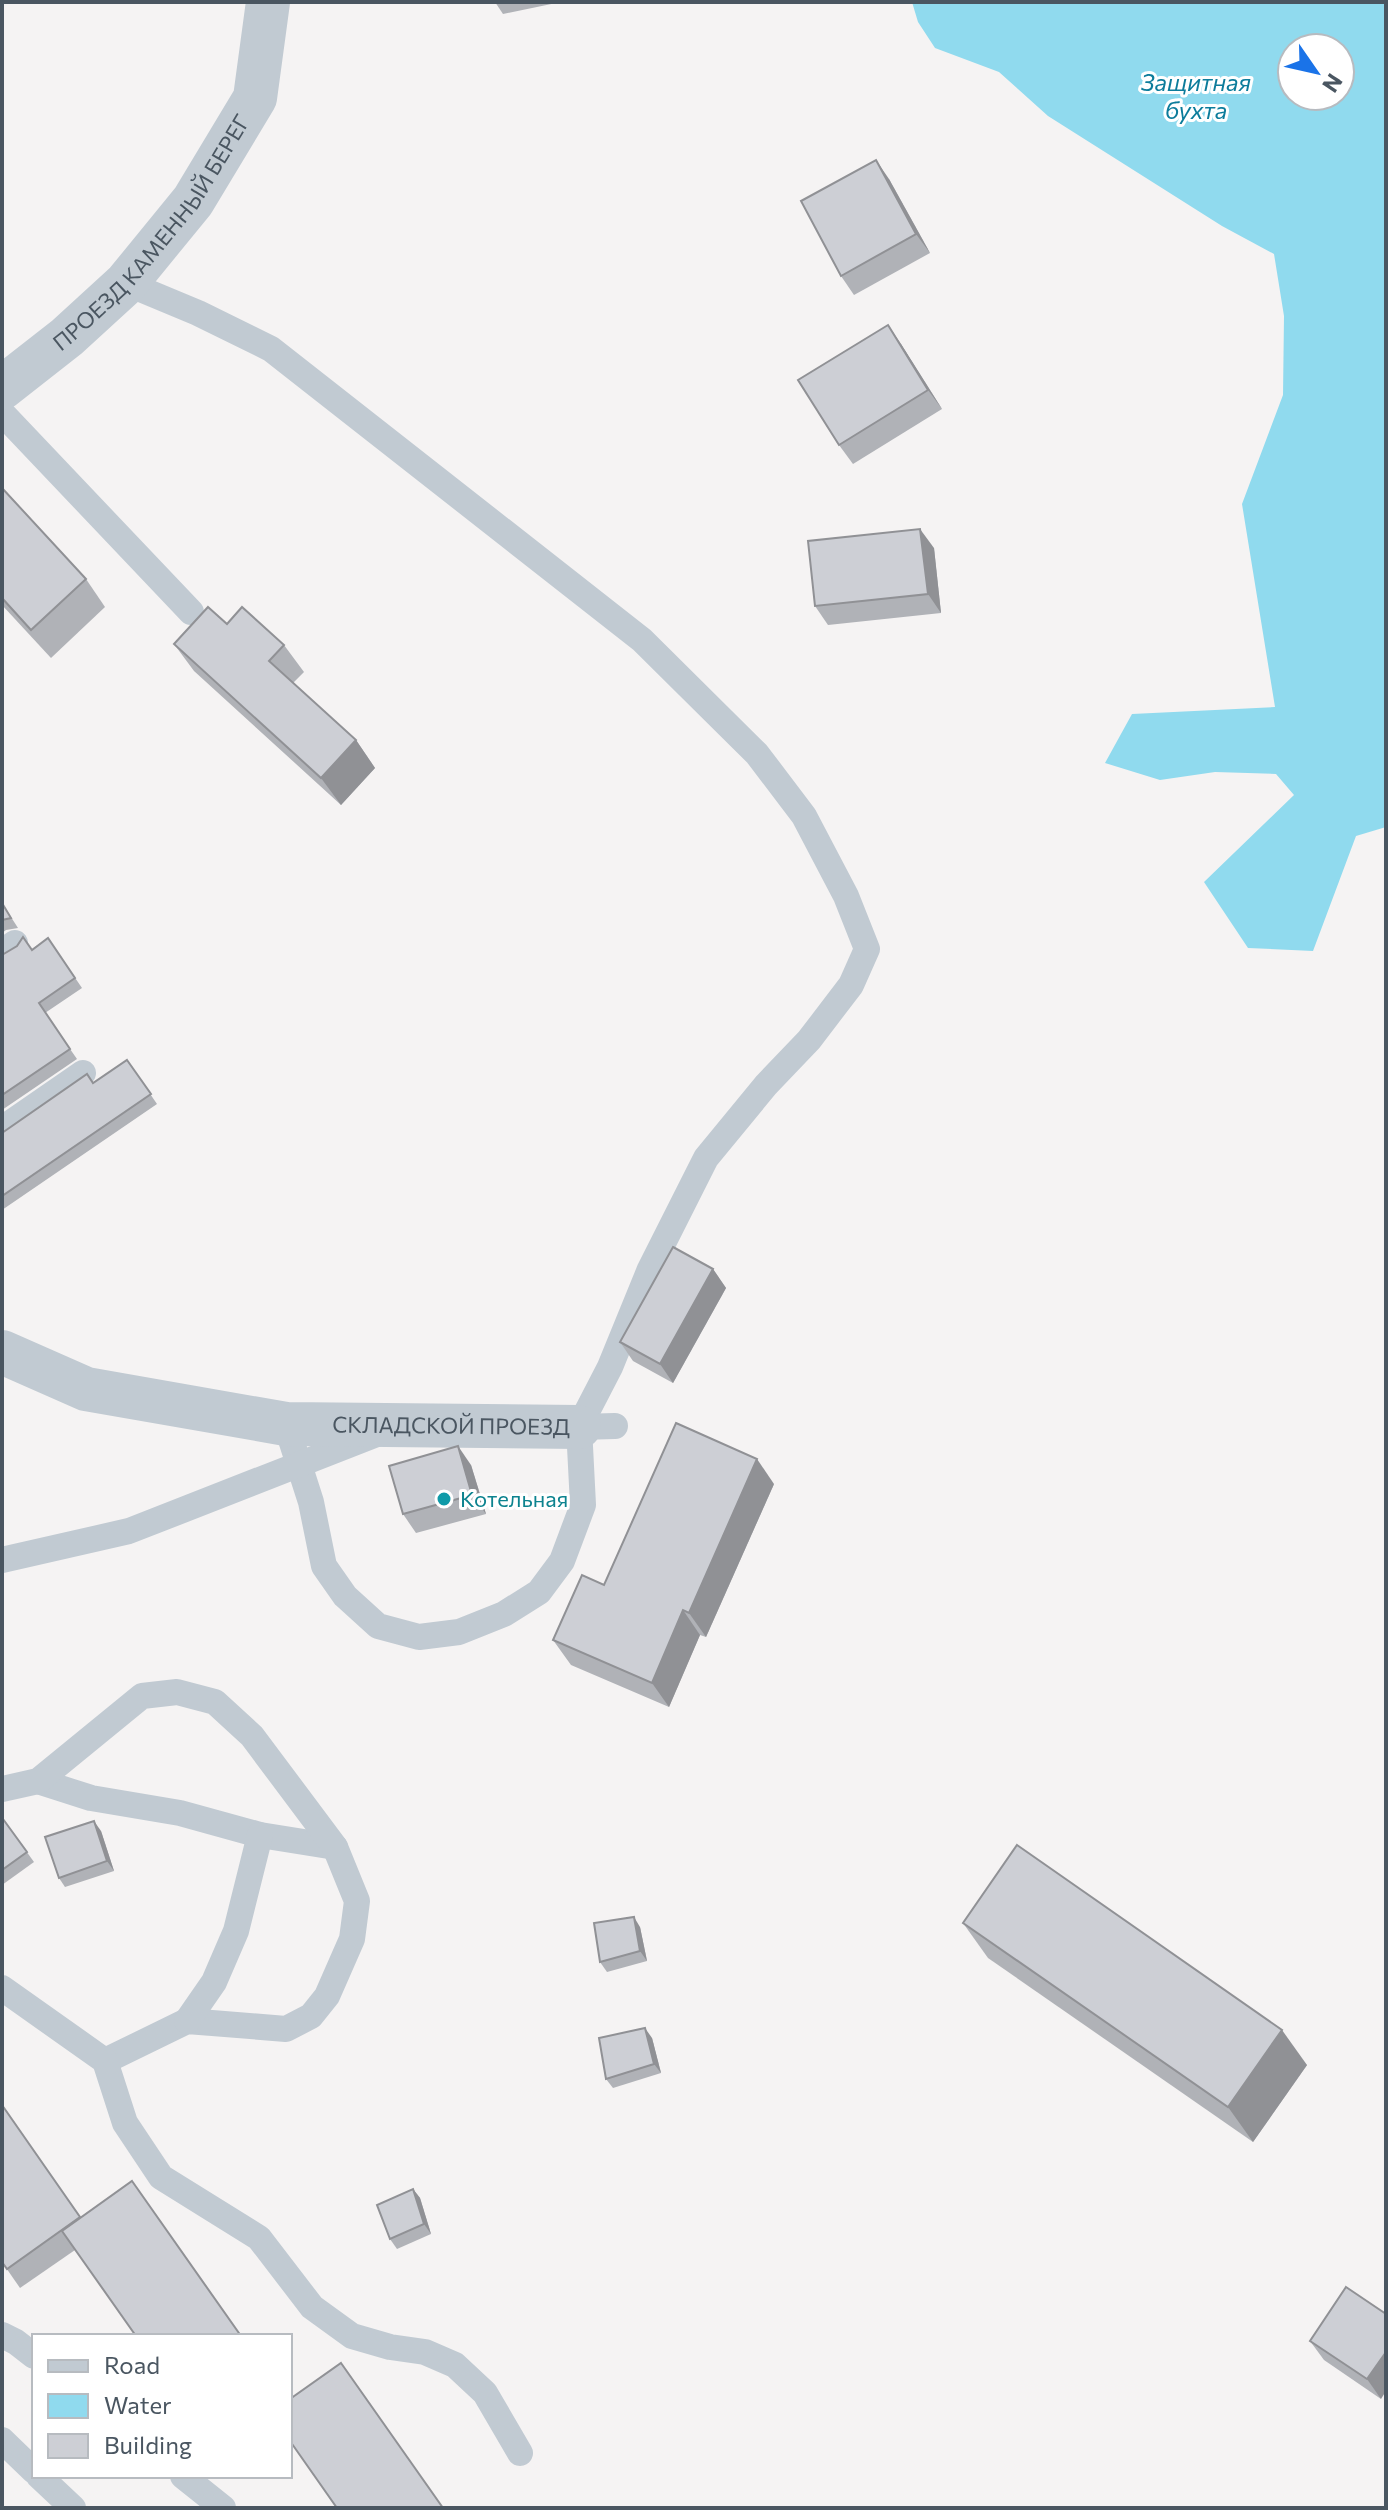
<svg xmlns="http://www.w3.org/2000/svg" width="1388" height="2510" font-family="Commissioner,sans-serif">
	<rect width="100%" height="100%" fill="#f5f3f3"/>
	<path fill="#90daee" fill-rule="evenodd" d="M912 2H1386V827L1356 836 1313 951 1248 948 1204 882 1294 795 1276 774 1215 772 1160 780 1105 763 1132 714 1275 707 1242 504 1283 395 1284 316 1274 254 1222 226 1048 116 999 72 935 48 918 22ZM1292 48H1340V96H1292Z"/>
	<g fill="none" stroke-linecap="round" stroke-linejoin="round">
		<g stroke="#c1cad2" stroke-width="26">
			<path d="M126 283 198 313 271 349 642 640 757 754 804 816 846 896 867 949 851 985 809 1040 766 1085 706 1158 650 1269 610 1367 579 1427"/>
			<path d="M2 413 191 612"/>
			<path d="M2 952 15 943"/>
			<path d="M2 1129 83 1073"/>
			<path d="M286 1424 311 1502 324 1566 345 1596 378 1626 419 1637 459 1632 504 1614 539 1592 562 1561 583 1505 579 1427 615 1426"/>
			<path d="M2 1560 129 1531 377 1434"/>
			<path d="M38 1781 91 1798 180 1813 260 1835 335 1847"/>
			<path d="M2 1789 38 1781 142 1696 177 1692 215 1702 252 1736 335 1847 357 1901 352 1939 327 1996 311 2016 286 2029 187 2021 105 2061"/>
			<path d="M2 1988 105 2061 125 2123 161 2177 259 2238 312 2307 352 2336 390 2347 425 2352 455 2365 485 2393 520 2453"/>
			<path d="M187 2021 214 1982 236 1931 260 1835"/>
			<path d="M2 2335 16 2342 34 2356"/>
			<path d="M2 2440 34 2471"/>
			<path d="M39 2476 73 2508"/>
			<path d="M183 2476 223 2508"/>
		</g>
		<g stroke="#c1cad2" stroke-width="44">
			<path id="s1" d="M2 388 67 337 126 283 193 201 255 98 268 2"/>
			<path id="s2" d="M2 1352 86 1389 286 1424 579 1427"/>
		</g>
	</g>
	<g fill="#b0b2b7">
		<path d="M495 2H561L503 14Z"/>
		<path d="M889 179 930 253 854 295 841 276Z"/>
		<path d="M901 344 942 409 853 464 839 445Z"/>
		<path d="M2 488 86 579 105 607 51 658 2 605Z"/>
		<path d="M934 548 941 613 828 625 815 606Z"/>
		<path d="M227 624 284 645 304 672 293 683 356 740 375 768 341 805 194 671 174 644Z"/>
		<path d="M2 903 18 928 6 930 2 933Z"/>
		<path d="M48 938 82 988 45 1013 77 1059 2 1110V955L32 949Z"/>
		<path d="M127 1060 157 1104 2 1210V1133L93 1083Z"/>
		<path d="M713 1269 726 1288 673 1383 633 1361 620 1342Z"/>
		<path d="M471 1465 486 1514 416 1533 403 1514Z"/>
		<path d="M774 1484 706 1637 700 1635 669 1707 571 1665 553 1640Z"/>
		<path d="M3 1819 34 1862 2 1885V1820Z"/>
		<path d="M101 1831 114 1871 65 1887 59 1878Z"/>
		<path d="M963 1923 1307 2065 1253 2142 988 1958Z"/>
		<path d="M640 1927 647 1961 607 1972 600 1962Z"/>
		<path d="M652 2038 661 2073 613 2088 606 2079Z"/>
		<path d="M2 2105 75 2250 20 2288 2 2262Z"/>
		<path d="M413 2189 420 2198 431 2234 397 2249 390 2239Z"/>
		<path d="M1346 2287 1381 2399 1324 2360 1310 2341Z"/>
	</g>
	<g fill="#909195">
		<path d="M876 160 889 179 930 253 916 234Z"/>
		<path d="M888 325 901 344 942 409 928 390Z"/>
		<path d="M920 529 934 548 941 613 928 594Z"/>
		<path d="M356 740 375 768 341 805 321 778Z"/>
		<path d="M713 1269 726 1288 673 1383 660 1364Z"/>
		<path d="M458 1446 471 1465 486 1514 472 1495Z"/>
		<path d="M757 1459 774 1484 706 1637 689 1613Z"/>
		<path d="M683 1610 700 1635 669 1707 652 1683Z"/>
		<path d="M94 1821 101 1831 114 1871 107 1861Z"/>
		<path d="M634 1917 640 1927 647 1961 640 1951Z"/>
		<path d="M645 2028 652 2038 661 2073 654 2064Z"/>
		<path d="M1282 2030 1307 2065 1253 2142 1228 2107Z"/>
		<path d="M413 2189 420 2198 431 2234 424 2224Z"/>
		<path d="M1386 2352V2391L1381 2399 1367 2379Z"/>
	</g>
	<g fill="#cdcfd5" stroke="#909195" stroke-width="2">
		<path d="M876 160 916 234 841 276 801 201Z"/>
		<path d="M888 325 928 390 839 445 798 380Z"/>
		<path d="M2 488 86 579 31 630 2 598Z"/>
		<path d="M920 529 928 594 815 606 808 541Z"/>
		<path d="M208 607 227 624 242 607 284 645 269 661 356 740 321 778 174 644Z"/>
		<path d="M2 903 11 918 2 920Z"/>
		<path d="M23 937 32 950 48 938 75 978 39 1003 70 1049 2 1095V955L17 946Z"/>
		<path d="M127 1060 151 1094 2 1196V1133L87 1074 93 1083Z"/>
		<path d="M673 1247 713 1269 660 1364 620 1342Z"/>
		<path d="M676 1423 757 1459 689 1613 683 1610 652 1683 553 1640 582 1575 604 1585Z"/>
		<path d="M458 1446 472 1495 403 1514 389 1466Z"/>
		<path d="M3 1819 27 1852 2 1870V1820Z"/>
		<path d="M94 1821 107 1861 59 1878 45 1837Z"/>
		<path d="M1017 1845 1282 2030 1228 2107 963 1923Z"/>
		<path d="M634 1917 640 1951 600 1962 594 1923Z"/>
		<path d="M645 2028 654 2064 606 2079 599 2038Z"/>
		<path d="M2 2105 80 2217 7 2269 2 2262Z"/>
		<path d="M132 2181 241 2336H136L62 2231Z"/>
		<path d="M413 2189 424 2224 390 2239 377 2205Z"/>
		<path d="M1346 2287 1386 2314V2352L1367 2379 1310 2341Z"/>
		<path d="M341 2363 443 2508H337L290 2441V2399Z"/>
	</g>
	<circle fill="#0f9aa8" stroke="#fff" stroke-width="3" cx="444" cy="1499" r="8"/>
	<g text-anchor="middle" stroke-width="6" stroke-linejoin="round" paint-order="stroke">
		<g font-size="22" fill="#4a5661" stroke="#fff">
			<text dy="8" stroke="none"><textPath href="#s1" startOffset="218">ПРОЕЗД КАМЕННЫЙ БЕРЕГ</textPath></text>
			<text dy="8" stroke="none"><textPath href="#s2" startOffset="460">СКЛАДСКОЙ ПРОЕЗД</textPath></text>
		</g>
		<g font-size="22" fill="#0d838f" stroke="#fff" text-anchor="start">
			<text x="460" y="1507">Котельная</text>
		</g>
		<g font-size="24" font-style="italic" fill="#0c7c9b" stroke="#fff">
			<text x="1196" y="91">Защитная<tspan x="1196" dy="28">бухта</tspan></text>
		</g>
	</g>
	<rect width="1388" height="2510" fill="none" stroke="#4a5661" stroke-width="8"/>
	<rect x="32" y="2334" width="260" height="144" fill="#ffffff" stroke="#b7bbc0" stroke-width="2"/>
	<rect x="48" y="2360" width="40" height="12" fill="#c1cad2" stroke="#b7bbc0" stroke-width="2"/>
	<text x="104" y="2374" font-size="24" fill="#4a5661">Road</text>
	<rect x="48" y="2394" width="40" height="24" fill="#90daee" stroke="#b7bbc0" stroke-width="2"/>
	<text x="104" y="2414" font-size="24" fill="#4a5661">Water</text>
	<rect x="48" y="2434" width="40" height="24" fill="#cdcfd5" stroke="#b7bbc0" stroke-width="2"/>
	<text x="104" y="2454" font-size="24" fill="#4a5661">Building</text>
	<g transform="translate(1316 72) rotate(124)"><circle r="38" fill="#ffffff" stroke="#b7bbc0" stroke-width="2"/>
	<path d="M0-6L14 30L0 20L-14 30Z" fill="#1a73e8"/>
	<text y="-12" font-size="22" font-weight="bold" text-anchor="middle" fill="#4a5661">N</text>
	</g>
</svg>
